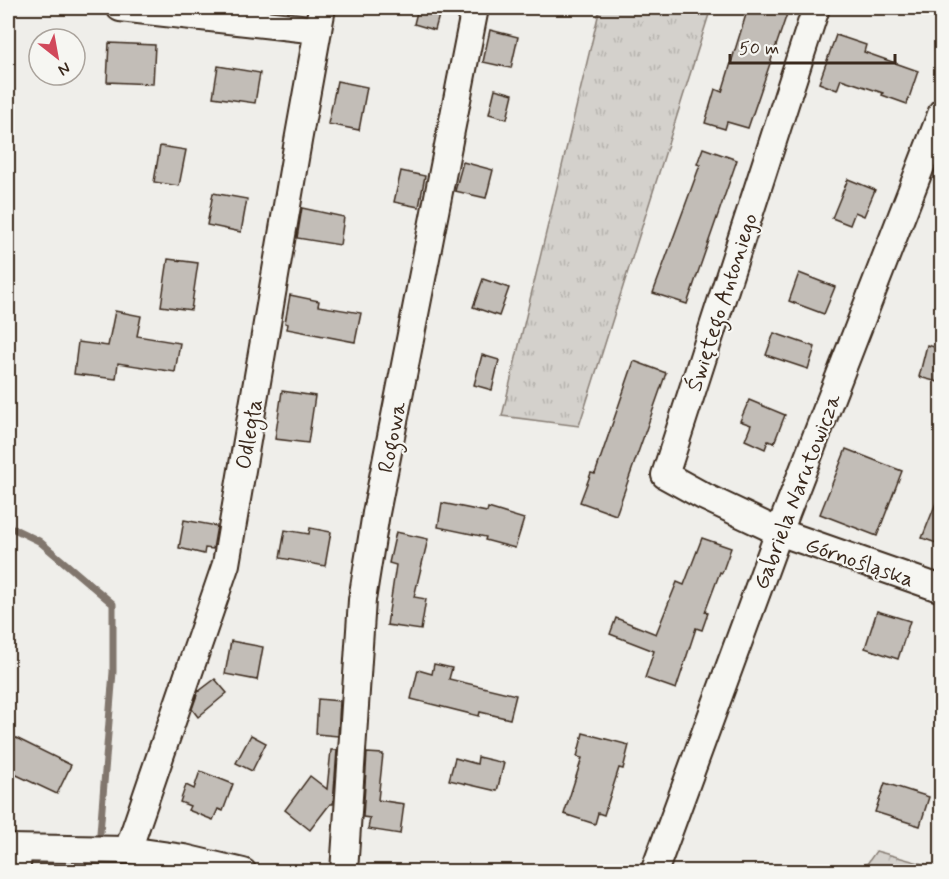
<svg xmlns="http://www.w3.org/2000/svg" width="949" height="879" font-family="Mynerve,sans-serif">
	<defs>
		<pattern id="grass-tufts" width="24" height="20" patternUnits="userSpaceOnUse" patternTransform="scale(1.5)"><rect width="24" height="20" fill="#d4d1cc"/><path d="M3 7l-1-3M5 7V3M7 7l1-3M15 17l-1-3M17 17v-4M19 17l1-3" fill="none" stroke="#b7b4af"/></pattern>
		<pattern id="forest-crowns" width="20" height="18" patternUnits="userSpaceOnUse" patternTransform="scale(1.5)"><rect width="20" height="18" fill="#d4d1cc"/><path d="M2 6a3 3 0 1 1 6 0M12 15a3 3 0 1 1 6 0" fill="none" stroke="#b7b4af"/></pattern>
	</defs>
	<rect width="100%" height="100%" fill="#efeeea"/>
	<filter id="ink" filterUnits="userSpaceOnUse"><feTurbulence type="fractalNoise" baseFrequency=".0167" numOctaves="2"/><feDisplacementMap in="SourceGraphic" scale="12" xChannelSelector="R" yChannelSelector="G"/><feConvolveMatrix kernelMatrix="1 2 1 2 8 2 1 2 1" color-interpolation-filters="sRGB"/></filter>
	<g filter="url(#ink)">
		<path fill="url(#grass-tufts)" stroke="#887e75" stroke-width="1.5" d="M600 8H711L579 426 502 416Z"/>
		<path fill="url(#forest-crowns)" stroke="#887e75" stroke-width="1.5" d="M876 851 941 869V871H862Z"/>
		<g fill="none" stroke-linecap="round" stroke-linejoin="round">
			<path stroke="#81766d" stroke-width="7" d="M8 526 39 541 113 604V672L100 833"/>
		</g>
		<g fill="#c2bdb7" stroke="#3b2a1e" stroke-width="1.5">
			<path d="M418 8H441L435 30 414 24Z"/>
			<path d="M748 8H789L748 128 727 122 725 129 705 123 715 89 722 92Z"/>
			<path d="M490 30 518 37 511 68 483 62Z"/>
			<path d="M836 35 866 45 864 52 918 71 907 104 882 95 883 93 841 79 837 90 819 83Z"/>
			<path d="M109 43 155 45 153 84 107 82Z"/>
			<path d="M218 66 260 73 255 103 213 97Z"/>
			<path d="M337 81 367 87 359 130 328 124Z"/>
			<path d="M495 89 513 94 507 119 489 114Z"/>
			<path d="M160 146 186 150 179 186 154 182Z"/>
			<path d="M703 148 737 160 687 304 653 293 700 165 697 164Z"/>
			<path d="M463 162 493 170 486 198 455 191Z"/>
			<path d="M401 171 425 176 419 207 394 202Z"/>
			<path d="M848 179 875 190 864 216 855 212 850 225 832 218Z"/>
			<path d="M213 193 247 199 241 232 207 225Z"/>
			<path d="M302 208 344 217 340 245 297 238Z"/>
			<path d="M168 259 198 263 191 310 161 306Z"/>
			<path d="M799 273 835 287 824 314 789 301Z"/>
			<path d="M483 279 509 288 499 316 473 307Z"/>
			<path d="M290 295 319 301 318 306 361 313 355 342 287 329 288 324 285 323Z"/>
			<path d="M115 311 141 316 137 336 180 343 175 372 118 363 116 379 74 374 78 342 108 346Z"/>
			<path d="M774 333 815 347 808 369 766 355Z"/>
			<path d="M927 345 942 349V383L919 377Z"/>
			<path d="M482 355 499 360 492 390 474 385Z"/>
			<path d="M634 361 666 373 616 515 580 502 591 473 595 474Z"/>
			<path d="M282 391 315 396 308 443 275 439Z"/>
			<path d="M749 400 785 415 774 443 768 441 765 449 745 440 751 425 740 421Z"/>
			<path d="M846 449 902 471 877 536 820 514Z"/>
			<path d="M940 493H942V545L922 538Z"/>
			<path d="M442 503 487 512 488 508 524 519 515 548 485 540 486 537 438 527Z"/>
			<path d="M184 520 217 526 213 549 205 548 204 554 179 548Z"/>
			<path d="M310 528 331 532 325 566 280 558 285 530 309 534Z"/>
			<path d="M396 532 428 539 414 597 426 599 421 630 387 625 396 565 389 563Z"/>
			<path d="M702 538 731 548 722 573 720 572 705 612 708 613 702 630 696 628 676 689 645 678 654 651 610 634 616 618 656 634 677 582 684 585Z"/>
			<path d="M877 611 910 621 898 659 865 648Z"/>
			<path d="M231 641 263 647 257 680 225 674Z"/>
			<path d="M434 664 452 668 449 679 516 695 510 719 480 712 479 716 411 699 418 670 432 674Z"/>
			<path d="M215 679 227 693 198 717 192 709 198 692Z"/>
			<path d="M318 699 340 701 338 736 316 734Z"/>
			<path d="M583 733 629 745 623 769 619 768 604 815 598 813 595 824 564 814 582 758 577 757Z"/>
			<path d="M8 734 71 765 57 794 8 771Z"/>
			<path d="M251 735 266 743 252 771 236 763Z"/>
			<path d="M331 750H337L333 804H330L310 830 285 810 310 776 327 789Z"/>
			<path d="M367 753 383 754 378 800 404 804 400 834 368 829 370 818 363 817Z"/>
			<path d="M478 757 504 763 497 791 449 780 455 758 477 764Z"/>
			<path d="M200 771 233 784 223 811 218 809 213 820 188 810 190 806 180 802 186 785 194 789Z"/>
			<path d="M885 783 929 797 920 826 875 812Z"/>
		</g>
		<g fill="none" stroke-linecap="round" stroke-linejoin="round">
			<defs>
				<g id="minor">
					<path d="M120 8 318 30"/>
					<path d="M816 8 665 475 705 497 779 532 942 589"/>
					<path d="M8 848 128 850 184 858 243 872"/>
					<path d="M128 850 226 564 298 141 322 8"/>
					<path d="M16 872 19 849"/>
					<path d="M344 872 362 600 376 513 475 8"/>
					<path d="M654 872 779 532 942 112"/>
				</g>
			</defs>
			<use href="#minor" stroke="#3b2a1e" stroke-width="30"/>
			<use href="#minor" stroke="#f6f6f2" stroke-width="26"/>
		</g>
	</g>
	<g text-anchor="middle" stroke-width="4.5" stroke-linejoin="round" paint-order="stroke">
		<g font-size="22" fill="#3b2a1e" stroke="#f6f6f2">
			<text transform="translate(721 302) rotate(-72)" y="8">Świętego Antoniego</text>
			<text transform="translate(248 434) rotate(-80)" y="8">Odległa</text>
			<text transform="translate(391 437) rotate(-79)" y="8">Rogowa</text>
			<text transform="translate(796 491) rotate(-69)" y="8">Gabriela Narutowicza</text>
			<text transform="translate(860 561) rotate(19)" y="8">Górnośląska</text>
		</g>
	</g>
	<rect width="949" height="879" fill="none" stroke="#f6f6f2" stroke-width="30"/>
	<rect x="15" y="15" width="919" height="849" fill="none" stroke="#3b2a1e" stroke-width="2" filter="url(#ink)"/>
	<g transform="translate(57 57) rotate(149)"><circle r="28" fill="#f6f6f2" stroke="#aba49d" stroke-width="1.5"/>
	<path d="M0-4.5L10 22L0 15L-10 22Z" fill="#d1495b"/>
	<text y="-9" font-size="16" font-weight="bold" text-anchor="middle" fill="#3b2a1e">N</text>
	</g>
	<path d="M730 54v9h165v-9" fill="none" stroke="#3b2a1e" stroke-width="3"/>
	<text x="739" y="54" font-size="18" fill="#3b2a1e" stroke="#f6f6f2" stroke-width="4.5" paint-order="stroke">50 m</text>
</svg>
